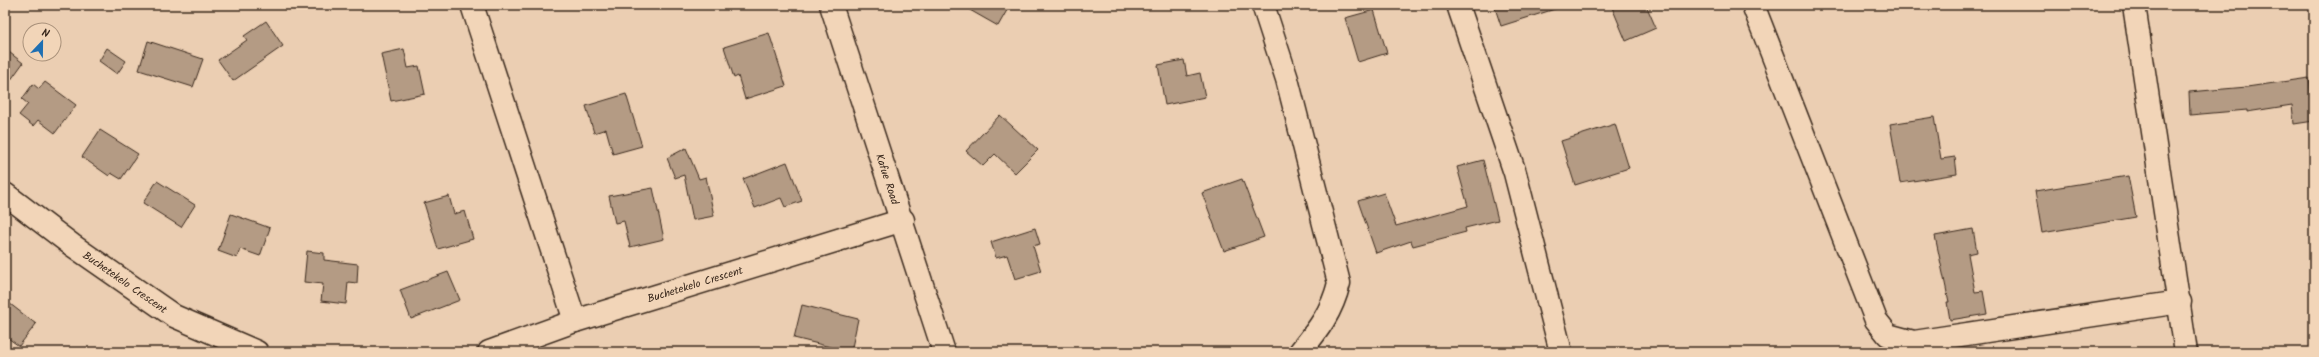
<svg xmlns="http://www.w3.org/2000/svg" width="2319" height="357" font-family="Kalam,sans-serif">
	<rect width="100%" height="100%" fill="#ebceb2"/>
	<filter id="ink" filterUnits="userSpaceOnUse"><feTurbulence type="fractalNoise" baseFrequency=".025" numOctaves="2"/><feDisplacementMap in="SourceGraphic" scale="8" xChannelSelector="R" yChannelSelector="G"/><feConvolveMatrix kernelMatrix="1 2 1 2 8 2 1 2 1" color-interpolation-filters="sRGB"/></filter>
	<g filter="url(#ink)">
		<g fill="#b49b84" stroke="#3b2a1e">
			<path d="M961 5H1010L998 26Z"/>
			<path d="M1494 5H1557L1558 8 1501 26Z"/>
			<path d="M1611 5H1646L1656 28 1626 41Z"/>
			<path d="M1374 10 1387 53 1358 62 1345 18Z"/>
			<path d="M266 21 283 46 233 81 218 60 247 40 244 36Z"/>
			<path d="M769 33 786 86 745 99 738 76 734 78 724 47Z"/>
			<path d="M148 41 203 59 193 87 139 70Z"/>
			<path d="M107 48 126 61 117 74 99 61Z"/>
			<path d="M5 49 23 63 5 88Z"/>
			<path d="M404 49 408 68 419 66 425 94 391 101 381 54Z"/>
			<path d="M1184 60 1187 76 1200 73 1205 97 1165 105 1158 65Z"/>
			<path d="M2309 78 2314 121 2294 124 2292 105 2247 112V110L2190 115 2189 92 2247 87Z"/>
			<path d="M45 82 76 105 55 133 38 120 33 126 19 115 28 104 22 99 33 84 39 89Z"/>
			<path d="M626 94 642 146 613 154 606 129 594 133 586 106Z"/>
			<path d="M1000 115 1038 150 1015 173 995 154 983 166 966 151Z"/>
			<path d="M1934 117 1941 159 1955 157 1957 174 1900 183 1890 124Z"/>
			<path d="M1615 124 1629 168 1575 185 1561 141Z"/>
			<path d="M100 130 138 154 121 179 111 173 109 176 82 157Z"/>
			<path d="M686 148 699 179 706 177 714 216 693 220 684 175 675 178 667 158Z"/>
			<path d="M1483 160 1498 220 1465 228 1466 232 1413 246 1411 241 1376 253 1358 201 1384 193 1396 226 1468 206 1457 167Z"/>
			<path d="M787 162 802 201 785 207 781 198 755 208 743 179Z"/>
			<path d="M2128 176 2136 217 2042 233 2035 191Z"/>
			<path d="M1242 179 1264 237 1224 251 1202 193Z"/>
			<path d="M157 181 195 205 181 227 143 203Z"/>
			<path d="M653 188 664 239 630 247 624 221 615 223 609 196Z"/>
			<path d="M449 196 454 214 465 211 473 239 438 249 424 203Z"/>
			<path d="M231 214 270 228 260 256 240 249 237 258 218 251Z"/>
			<path d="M1035 228 1040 244 1033 246 1041 271 1015 279 1007 255 996 258 991 242Z"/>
			<path d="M1973 229 1977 252 1968 254 1975 292 1983 291 1987 314 1950 320 1947 302H1949L1935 236Z"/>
			<path d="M307 251 324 253V260L358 264 357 283 348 282 346 304 321 301 323 284 304 282Z"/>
			<path d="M448 272 460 300 411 319 400 290Z"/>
			<path d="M5 300 36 324 19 346 5 336Z"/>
			<path d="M802 305 858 319 851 352 794 338Z"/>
		</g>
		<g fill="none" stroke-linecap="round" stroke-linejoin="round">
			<defs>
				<g id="minor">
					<path d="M472 5 575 321"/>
					<path id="s1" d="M831 5 944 352"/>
					<path d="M1263 5 1287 79 1339 283C1332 312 1318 330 1300 352"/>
					<path d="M1458 5 1515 173 1561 352"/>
					<path d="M1753 5 1876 320 1888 335 1914 342 2180 302"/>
					<path d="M2134 5 2186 352"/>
					<path id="s2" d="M5 194 72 245 174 316 257 352"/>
					<path id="s3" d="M489 352 575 321 903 220"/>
				</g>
			</defs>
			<use href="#minor" stroke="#3b2a1e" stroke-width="25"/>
			<use href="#minor" stroke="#f2d5b8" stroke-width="22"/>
		</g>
	</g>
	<g text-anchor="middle" stroke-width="3" stroke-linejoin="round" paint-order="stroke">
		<g font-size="11" fill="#3b2a1e" stroke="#f2d5b8">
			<text dy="4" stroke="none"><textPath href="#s1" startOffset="183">Kafue Road</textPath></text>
			<text dy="4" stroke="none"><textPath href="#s2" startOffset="149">Buchetekelo Crescent</textPath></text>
			<text dy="4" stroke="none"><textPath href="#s3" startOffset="217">Buchetekelo Crescent</textPath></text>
		</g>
	</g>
	<rect width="2319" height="357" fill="none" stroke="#f2d5b8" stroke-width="20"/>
	<rect x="10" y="10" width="2299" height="337" fill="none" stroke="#3b2a1e" stroke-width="1.5" filter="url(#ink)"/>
	<g transform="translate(42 42) rotate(22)"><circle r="19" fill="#f2d5b8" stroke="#a9917a"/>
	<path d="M0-3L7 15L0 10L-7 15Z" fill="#1f6fb2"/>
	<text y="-6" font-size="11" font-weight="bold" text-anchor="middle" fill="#3b2a1e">N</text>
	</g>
</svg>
